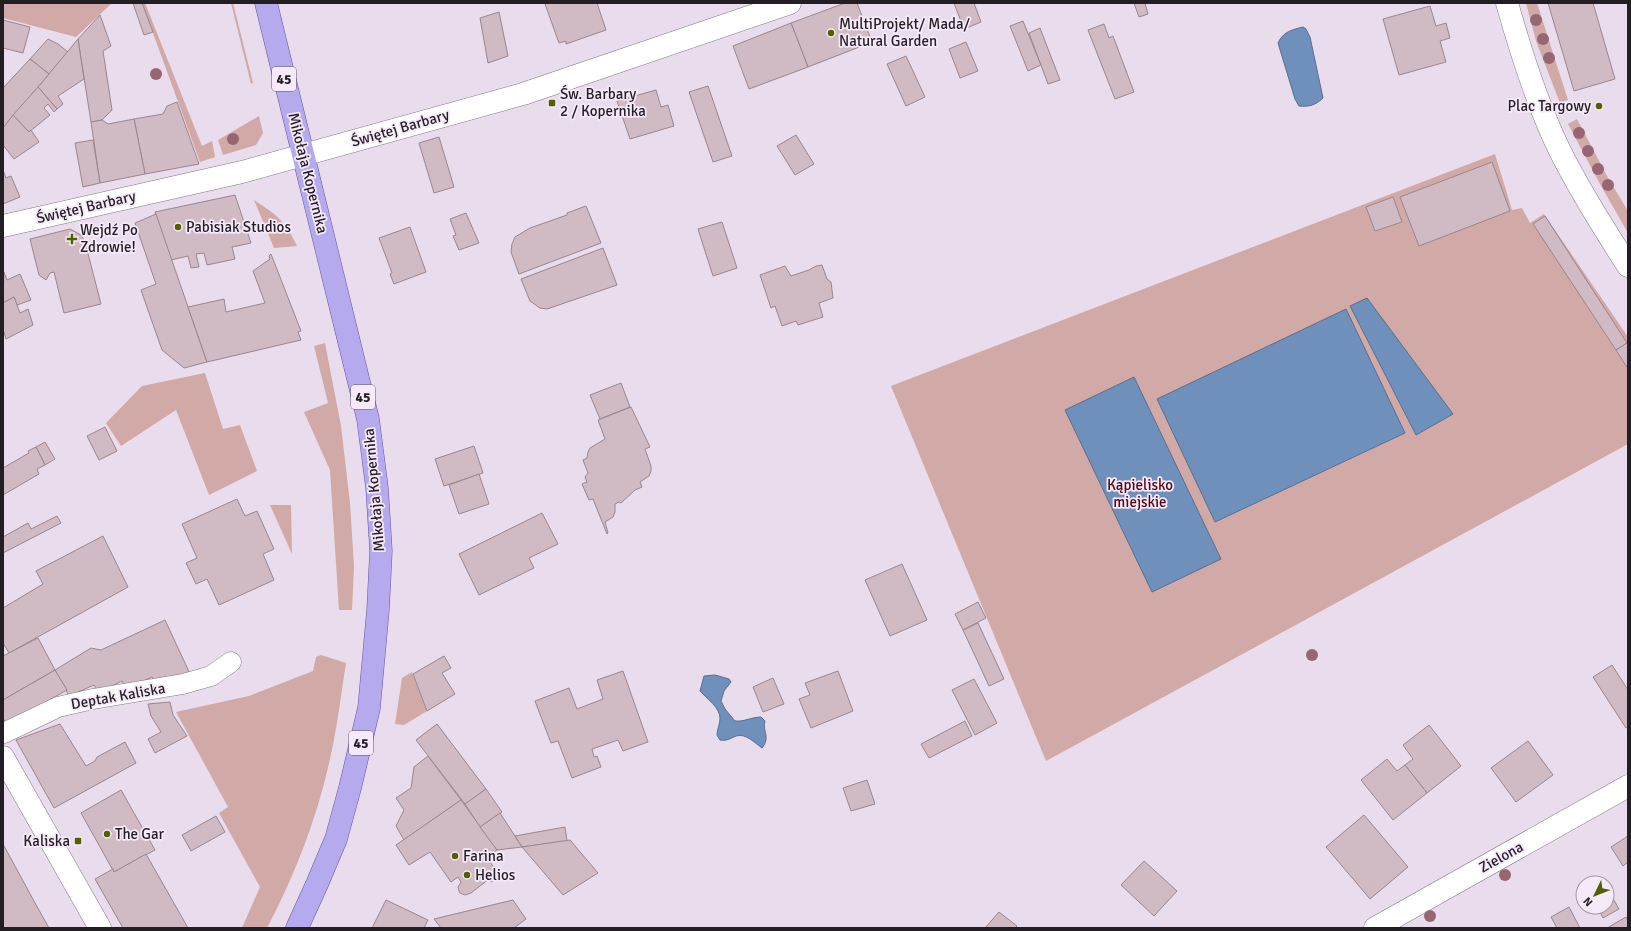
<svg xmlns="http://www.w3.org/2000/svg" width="1631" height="931" font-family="Signika,sans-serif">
	<rect width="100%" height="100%" fill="#e9dcec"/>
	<g fill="#d1a9a6">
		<path d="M3 3H112L76 37 3 18Z"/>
		<path d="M142 3H145L202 146 212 141 215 157 200 162Z"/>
		<path d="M231 3H233L253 83 251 84Z"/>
		<path d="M1526 3H1537L1568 100 1560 103 1536 41Z"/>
		<path d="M259 116 263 133 256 145 223 155 218 140Z"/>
		<path d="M1577 119 1608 178 1628 211V233L1600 184 1568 124Z"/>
		<path d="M1495 154 1512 210 1522 208 1530 223 1544 214 1628 337V444L1046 761 891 386Z"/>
		<path d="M254 200C277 215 285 221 297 246L274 248Z"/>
		<path d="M325 343 341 426 350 503 354 566 352 610H339L330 470 304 412 328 403 314 346Z"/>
		<path d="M205 373 223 429 240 425 257 471 209 495 176 410 121 446 106 423 142 386Z"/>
		<path d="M270 505H291L292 554Z"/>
		<path d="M321 655 346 663C341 695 337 728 330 759 317 818 295 875 267 928H242L260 887 219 813 228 807 176 712 249 696 313 671 316 657Z"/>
		<path d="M412 672 427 711 404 725 395 724 402 678Z"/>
	</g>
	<g fill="#7090bc" stroke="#596e8e">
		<path d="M1303 27 1306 29 1310 37 1323 98C1316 105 1309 107 1299 106L1295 99 1278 43C1283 32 1291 30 1303 27Z"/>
		<path d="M1367 298 1453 414 1416 435 1350 306Z"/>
		<path d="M1346 309 1405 433 1215 522 1157 399Z"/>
		<path d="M1134 377 1221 559 1152 592 1065 410Z"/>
		<path d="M715 675 729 679 731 682 724 691 721 701 725 709 735 721C744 722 752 717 761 717L765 721C762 731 771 737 762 748 755 743 746 733 736 736 729 739 727 741 720 740L717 735C717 730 720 723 720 719 721 708 706 698 700 691L704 676Z"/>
	</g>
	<g fill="#d0bbc4" stroke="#99868e">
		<path d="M133 3H142L153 32 144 35Z"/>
		<path d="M548 3H597L606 30 566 44V41L559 43 545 4Z"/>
		<path d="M845 3H857L872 42 808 67 791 23Z"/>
		<path d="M954 3H974L981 22 964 29Z"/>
		<path d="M1134 3H1145L1148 14 1139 17Z"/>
		<path d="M1548 3H1593L1615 79 1574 91Z"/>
		<path d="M1430 6 1436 26 1446 23 1450 38 1440 41 1446 62 1399 75 1383 19Z"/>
		<path d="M499 12 508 56 488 63 480 18Z"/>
		<path d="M100 15 111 46 103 51 112 110 102 120 91 122 78 39Z"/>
		<path d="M3 20 30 27 23 53 3 48Z"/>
		<path d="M1023 21 1041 65 1028 71 1010 26Z"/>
		<path d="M791 23 808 67 749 89 733 46Z"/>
		<path d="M1104 24 1109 38 1113 36 1134 92 1115 99 1088 30Z"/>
		<path d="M1040 28 1060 80 1048 84 1029 33Z"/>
		<path d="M48 39 58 44 68 52 49 74 30 59Z"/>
		<path d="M78 39 84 79 58 96 63 104 57 109 38 87Z"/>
		<path d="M966 42 978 71 960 78 949 49Z"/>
		<path d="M906 56 925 97 906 106 887 64Z"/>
		<path d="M30 59 49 74 3 128V88Z"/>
		<path d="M708 86 732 156 713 162 689 92Z"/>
		<path d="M38 87 57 109 54 112 48 104 44 108 50 115 29 132 13 115Z"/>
		<path d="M656 90 661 107 668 105 674 126 630 139 617 101Z"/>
		<path d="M177 102 199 164 145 174 134 119 163 114 167 106Z"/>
		<path d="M13 115 29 132 31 130 39 142 14 159 3 145V128Z"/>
		<path d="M134 119 145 174 100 183 91 122 102 120 108 124Z"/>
		<path d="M796 135 814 164 795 175 777 146Z"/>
		<path d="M439 137 454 187 434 193 419 143Z"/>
		<path d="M93 140 100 183 83 187 75 143Z"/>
		<path d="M1492 162 1510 211 1419 246 1400 197Z"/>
		<path d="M3 170 6 178 11 176 20 197 3 204Z"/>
		<path d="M235 195 251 243 232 247 235 259 207 265 204 253 196 254 199 267 191 268 188 256 171 260 155 212Z"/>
		<path d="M1393 197 1402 222 1375 231 1366 207Z"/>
		<path d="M586 206 601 243 519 274 511 252 512 244 515 237 530 228 567 215V213Z"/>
		<path d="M466 213 479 243 459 250 453 236 456 235 450 219Z"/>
		<path d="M156 214 158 220 207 362 184 368 162 350 141 290 156 284 135 223Z"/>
		<path d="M1545 216 1627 343 1616 350 1533 224Z"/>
		<path d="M722 222 737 268 713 276 698 229Z"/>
		<path d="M410 227 426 272 394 284 390 274 392 273 379 238Z"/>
		<path d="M70 229 81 235 85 242 101 304 64 313 54 272 50 273 46 280 39 275 30 239Z"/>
		<path d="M603 248 617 285 547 309 540 308 530 301 521 279Z"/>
		<path d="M271 254 301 331 298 332 301 340 207 362 188 307 224 299 226 312 265 303 253 271 270 259 269 256Z"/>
		<path d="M822 265 827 279 831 282 833 298 819 303 823 317 798 325 796 321 782 326 775 306 771 308 760 275 785 266 791 276 809 270 816 266Z"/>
		<path d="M4 272 7 280 20 274 31 300 17 305 14 297 3 303Z"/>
		<path d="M14 297 20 313 28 309 33 325 6 339 3 329V303Z"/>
		<path d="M1627 343 1628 345V369L1616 350Z"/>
		<path d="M621 383 630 407 600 419 590 395Z"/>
		<path d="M631 407 650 447 645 449 651 466V471L649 476 640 482 642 487 635 490 621 503 619 502 615 504V512L613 517 605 522 608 533 607 534 593 499 589 500 582 484 587 482 585 477 588 473 583 460 587 458 588 452 590 448 605 439 598 420Z"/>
		<path d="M105 427 117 451 99 460 87 436Z"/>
		<path d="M45 442 55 459 45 465 36 447Z"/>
		<path d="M474 446 483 473 444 486 435 459Z"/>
		<path d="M36 447 45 465 37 469 39 474 3 495V468L29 453 28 451Z"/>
		<path d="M479 474 489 504 459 514 449 485Z"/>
		<path d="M237 499 245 516 257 511 274 549 263 554 274 580 219 605 207 579 196 584 186 563 197 558 182 524Z"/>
		<path d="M542 513 558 544 529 558 534 568 479 595 459 554Z"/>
		<path d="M57 516 61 523 3 553V537L28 523 31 529Z"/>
		<path d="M103 536 128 587 9 653 3 643V608L43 584 36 571Z"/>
		<path d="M902 564 927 620 890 636 865 580Z"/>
		<path d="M978 602 986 618 963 630 955 614Z"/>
		<path d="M165 620 191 676 156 685 152 677 126 689 122 681 98 693 94 685 69 696 55 670 91 648 101 650Z"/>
		<path d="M978 623 1004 679 989 686 963 630Z"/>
		<path d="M38 638 55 670 3 700V656Z"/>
		<path d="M444 656 451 668 442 673 455 694 427 711 413 674Z"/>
		<path d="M1612 665 1628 690V727L1626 728 1593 677Z"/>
		<path d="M55 670 67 690 6 724 3 718V700Z"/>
		<path d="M623 671 648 742 623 751 618 740 592 749 594 757 597 756 601 767 572 778 558 741 551 743 535 701 569 688 577 709 603 699 597 680Z"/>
		<path d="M838 671 853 711 811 728 799 699 810 695 805 683Z"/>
		<path d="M773 678 784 704 763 712 753 687Z"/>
		<path d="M974 679 997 723 975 735 952 690Z"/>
		<path d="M170 702 173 715 187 736 155 753 148 739 161 732 151 716 148 704Z"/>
		<path d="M965 721 972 736 929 758 921 744Z"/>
		<path d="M60 724 86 766 95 761 97 757 125 742 136 763 54 808 16 740Z"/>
		<path d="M437 724 486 789 465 804 416 740Z"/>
		<path d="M1429 725 1461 766 1427 793 1405 765 1413 759 1403 745Z"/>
		<path d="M1528 741 1553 775 1516 802 1491 768Z"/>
		<path d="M428 756 461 800 404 840 396 826 404 810 396 798 411 788 414 767Z"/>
		<path d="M1387 759 1397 771 1405 765 1427 793 1393 820 1361 780Z"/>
		<path d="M867 780 875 804 851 811 843 788Z"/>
		<path d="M486 789 502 812 480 827 465 804Z"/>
		<path d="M121 790 155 850 114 872 81 813Z"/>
		<path d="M461 800 497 850 486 858 489 863 490 862 500 876 491 882 489 879 471 893 465 895 460 893 459 891 458 887 461 882 458 877 451 882 430 852 409 865 396 845Z"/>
		<path d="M500 813 515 836 522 847 497 850 480 827Z"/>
		<path d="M1364 815 1408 867 1370 899 1326 847Z"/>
		<path d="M216 816 225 832 191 851 182 835Z"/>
		<path d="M565 827 567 841 522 847 515 836Z"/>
		<path d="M1628 836V862L1623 866 1611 847Z"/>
		<path d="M570 840 598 873 563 895 522 847Z"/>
		<path d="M3 844 35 903 49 928H3Z"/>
		<path d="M146 854 188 928H123L95 879 113 869 114 872Z"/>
		<path d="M1144 861 1177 891 1154 916 1121 885Z"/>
		<path d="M1607 888 1619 909 1603 918 1597 907H1607Z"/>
		<path d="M386 900 428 920 424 928H372Z"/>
		<path d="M513 900 526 919 514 928H441L434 919Z"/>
		<path d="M1569 907 1580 928H1557L1551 917Z"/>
		<path d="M999 912 1017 926 1015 928H985Z"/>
		<path d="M1626 917 1628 921V928H1607Z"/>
	</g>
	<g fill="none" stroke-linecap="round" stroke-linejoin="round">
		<defs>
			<path id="pedestrian" d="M4 733 58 707 93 699 183 684 211 676 231 662"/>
			<g id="minor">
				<path d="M1507 3C1521 53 1537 104 1560 151 1580 191 1604 229 1628 266"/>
				<path d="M3 226 242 172 523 94 790 3"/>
				<path d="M3 757 100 928"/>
				<path d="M1375 928 1628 786"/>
			</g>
			<path id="primary" d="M266 3 368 419 377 488 381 551 378 610 369 708 350 788 336 839 317 884 297 928"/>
		</defs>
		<use href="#pedestrian" stroke="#847887" stroke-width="21"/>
		<use href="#minor" stroke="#847887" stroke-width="23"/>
		<use href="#primary" stroke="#6355a1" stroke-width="23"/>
		<use href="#pedestrian" stroke="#fff" stroke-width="20"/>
		<use href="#minor" stroke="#fff" stroke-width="22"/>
		<use href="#primary" stroke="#b6aaef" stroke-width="22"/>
	</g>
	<g fill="#966772">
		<circle cx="1536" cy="20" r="6"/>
		<circle cx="1543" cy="39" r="6"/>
		<circle cx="1549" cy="58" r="6"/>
		<circle cx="156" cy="74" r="6"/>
		<circle cx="1579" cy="133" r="6"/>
		<circle cx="233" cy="139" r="6"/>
		<circle cx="1588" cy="151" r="6"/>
		<circle cx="1598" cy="169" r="6"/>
		<circle cx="1608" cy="185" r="6"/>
		<circle cx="1312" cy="655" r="6"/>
		<circle cx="1505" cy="875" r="6"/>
		<circle cx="1430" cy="916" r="6"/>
	</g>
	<g fill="#535f00" stroke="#f6e9f9" stroke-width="1.5">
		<circle cx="831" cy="33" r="4"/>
		<rect x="548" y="99" width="8" height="8" rx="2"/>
		<circle cx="1599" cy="106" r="4"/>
		<circle cx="178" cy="227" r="4"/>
		<path d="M70 233h4v4h4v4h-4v4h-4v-4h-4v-4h4z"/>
		<circle cx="107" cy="834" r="4"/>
		<rect x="74" y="837" width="8" height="8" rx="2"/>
		<circle cx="455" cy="856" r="4"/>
		<circle cx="467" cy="875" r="4"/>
	</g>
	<g text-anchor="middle" stroke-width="3.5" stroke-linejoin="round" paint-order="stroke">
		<g fill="#f6e9f9" stroke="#625b64" stroke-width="1">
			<rect x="272" y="67" width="24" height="24" rx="3"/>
			<rect x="351" y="385" width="24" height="24" rx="3"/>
			<rect x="349" y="731" width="24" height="24" rx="3"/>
		</g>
		<g font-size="14" font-weight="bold" fill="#231e24">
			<text x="284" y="84">45</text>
			<text x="363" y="402">45</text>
			<text x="361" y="748">45</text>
		</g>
		<g font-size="15" fill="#231e24" stroke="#f6e9f9" text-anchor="start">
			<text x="839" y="29">MultiProjekt/ Mada/<tspan x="839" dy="17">Natural Garden</tspan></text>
			<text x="560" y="99">Św. Barbary<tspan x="560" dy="17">2 / Kopernika</tspan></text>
			<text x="1591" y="111" text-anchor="end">Plac Targowy</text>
			<text x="186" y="232">Pabisiak Studios</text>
			<text x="80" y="235">Wejdź Po<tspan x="80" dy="17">Zdrowie!</tspan></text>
			<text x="115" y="839">The Gar</text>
			<text x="70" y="846" text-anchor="end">Kaliska</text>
			<text x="463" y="861">Farina</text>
			<text x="475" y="880">Helios</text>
		</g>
		<g font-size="15" fill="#231e24" stroke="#f6e9f9">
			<text transform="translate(400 128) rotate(-16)" y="5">Świętej Barbary</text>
			<text transform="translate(308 173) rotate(76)" y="5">Mikołaja Kopernika</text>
			<text transform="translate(86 207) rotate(-13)" y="5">Świętej Barbary</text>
			<text transform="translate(374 490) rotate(-95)" y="5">Mikołaja Kopernika</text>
			<text transform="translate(118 696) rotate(-10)" y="5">Deptak Kaliska</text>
			<text transform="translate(1501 857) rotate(-29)" y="5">Zielona</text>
		</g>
		<g font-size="15" fill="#53070e" stroke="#f6e9f9">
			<text x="1140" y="490">Kąpielisko<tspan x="1140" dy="17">miejskie</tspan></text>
		</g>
	</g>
	<rect width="1631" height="931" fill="none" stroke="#231e24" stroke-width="8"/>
	<g transform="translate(1595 895) rotate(227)"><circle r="19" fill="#f6e9f9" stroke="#a298a4"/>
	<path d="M0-3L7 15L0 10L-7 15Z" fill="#535f00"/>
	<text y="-6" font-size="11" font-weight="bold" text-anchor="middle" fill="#231e24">N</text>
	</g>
</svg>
